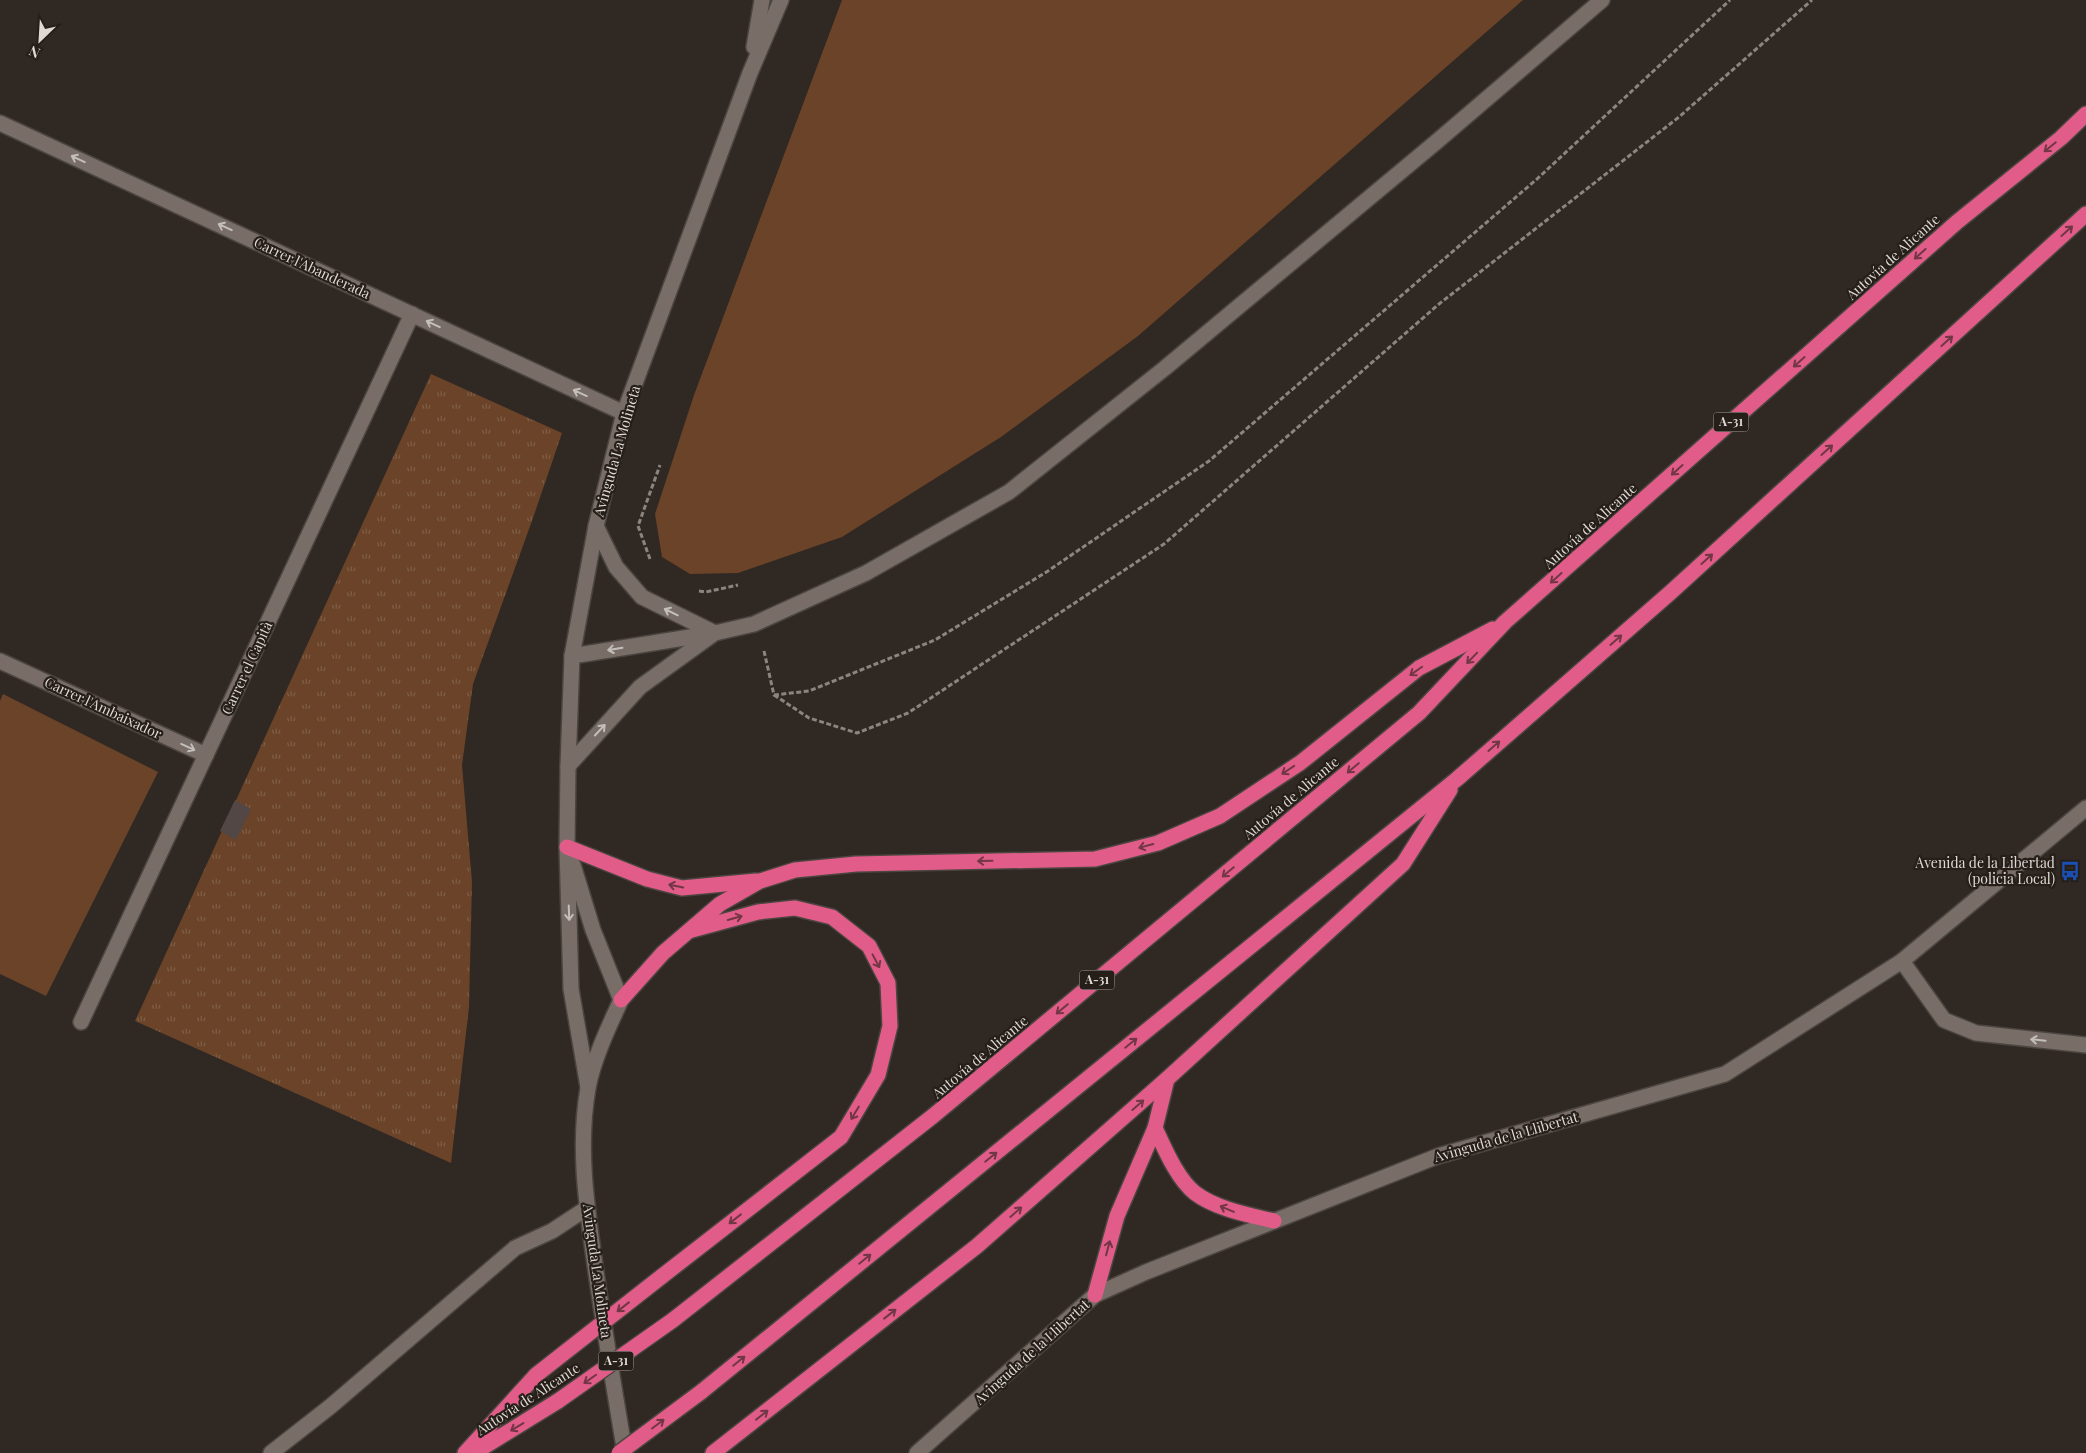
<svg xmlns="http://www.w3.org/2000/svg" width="2086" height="1453" font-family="'Playfair Display',serif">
	<defs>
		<pattern id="park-tufts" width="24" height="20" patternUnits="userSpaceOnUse" patternTransform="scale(1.25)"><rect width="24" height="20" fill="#6a4328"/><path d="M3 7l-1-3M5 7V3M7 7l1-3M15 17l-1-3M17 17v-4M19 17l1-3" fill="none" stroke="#7f5e46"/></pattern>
	</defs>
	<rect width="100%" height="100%" fill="#302823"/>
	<g fill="#6a4328">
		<path d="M842 0H1523L1138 336 1001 437 842 537 738 573 690 574 662 557 655 514 694 395Z"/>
		<path d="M3 694 158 772 46 996 0 974V701Z"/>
	</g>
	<path fill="url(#park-tufts)" d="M431 374 562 433 533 518 473 684 462 765 472 882 469 1007 451 1163 135 1021Z"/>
	<path fill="#534746" d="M235 800 251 809 236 840 220 831Z"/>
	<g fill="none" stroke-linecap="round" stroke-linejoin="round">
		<defs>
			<g id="minor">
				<path d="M754 47 762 0"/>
				<path d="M0 123 624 413"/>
				<path d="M596 526 616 567 642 597 715 633"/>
				<path d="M572 656 715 633 754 624 866 573 1009 492 1165 368 1435 143 1602 0"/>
				<path d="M0 661 206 755"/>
				<path d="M568 766 640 687 712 635"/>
				<path d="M573 865 593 930 621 1000C609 1026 593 1060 588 1088 578 1145 586 1202 594 1258 603 1323 614 1388 625 1453"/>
				<path d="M1902 961 1944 1020 1976 1033 2086 1045"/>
				<path d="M81 1022 412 314"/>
				<path d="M588 1087 571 989 567 847 568 766 572 656 596 526 624 413 750 73 781 0"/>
				<path d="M271 1453 331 1406 515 1248 552 1231 587 1208"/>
				<path d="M917 1453 1095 1295 1146 1272 1438 1156 1725 1074 1902 961 2086 808"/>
			</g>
			<g id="highway">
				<path d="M567 847 647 879 682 888 756 881"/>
				<path d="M621 1000 663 953 720 904 760 881 795 870 856 864 1095 859 1158 843 1220 816 1300 763 1419 668 1493 629"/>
				<path d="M1155 1128C1164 1147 1177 1179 1195 1193 1216 1209 1249 1215 1274 1221"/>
				<path d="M661 1277 841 1137 878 1075 890 1026 888 983 869 946 832 917 795 908 758 912 692 930"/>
				<path d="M1095 1295 1117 1216 1155 1128 1167 1079"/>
				<path d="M673 1320 933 1116 1419 713 1505 622 1957 222 2061 138 2086 114"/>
				<path d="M701 1392 1457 779 1671 592 2086 214"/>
				<path d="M465 1453 536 1375"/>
				<path d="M474 1453 558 1401"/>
				<path d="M713 1453 977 1246 1167 1079 1403 864 1450 790"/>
			</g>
		</defs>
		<use href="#minor" stroke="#4b4540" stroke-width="18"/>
		<use href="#highway" stroke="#4b4540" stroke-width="18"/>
		<g stroke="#8b8580" stroke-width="3" stroke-dasharray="5 2.5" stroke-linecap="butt">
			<path d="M650 559 638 526 660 465"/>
			<path d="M699 591 706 592 738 585"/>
			<path d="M764 651 774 695 809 691 935 640 1048 571 1209 461 1537 179 1730 0"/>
			<path d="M774 695 809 718 857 733 908 713 1164 544 1439 304 1679 117 1812 0"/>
		</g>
		<use href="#minor" stroke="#786e67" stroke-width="15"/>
		<use href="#highway" stroke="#e25c89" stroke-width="15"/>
		<defs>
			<g id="highway-bridge">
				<path d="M536 1375 661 1277"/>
				<path d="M558 1401 673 1320"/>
				<path d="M619 1453 701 1392"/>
			</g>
		</defs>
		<use href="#highway-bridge" stroke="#4b4540" stroke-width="18" stroke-linecap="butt"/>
		<use href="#highway-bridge" stroke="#e25c89" stroke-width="15"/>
	</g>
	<defs><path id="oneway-shaft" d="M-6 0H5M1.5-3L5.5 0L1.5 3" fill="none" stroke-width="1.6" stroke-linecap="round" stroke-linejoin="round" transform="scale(1.25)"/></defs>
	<g stroke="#713746">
		<use href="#oneway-shaft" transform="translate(2050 147) rotate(141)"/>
		<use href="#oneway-shaft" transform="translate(2067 231) rotate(-42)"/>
		<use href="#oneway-shaft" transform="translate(1920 254) rotate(138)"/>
		<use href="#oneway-shaft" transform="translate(1947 341) rotate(-42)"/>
		<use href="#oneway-shaft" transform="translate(1799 362) rotate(138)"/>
		<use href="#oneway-shaft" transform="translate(1827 450) rotate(-42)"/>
		<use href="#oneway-shaft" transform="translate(1677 470) rotate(138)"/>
		<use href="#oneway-shaft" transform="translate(1707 559) rotate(-42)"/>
		<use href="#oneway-shaft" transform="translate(1556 578) rotate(138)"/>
		<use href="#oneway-shaft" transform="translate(1616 640) rotate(-41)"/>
		<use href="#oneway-shaft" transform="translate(1472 658) rotate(134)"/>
		<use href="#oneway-shaft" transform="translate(1416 671) rotate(145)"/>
		<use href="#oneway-shaft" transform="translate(1494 746) rotate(-41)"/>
		<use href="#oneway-shaft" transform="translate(1353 768) rotate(140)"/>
		<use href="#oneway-shaft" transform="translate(1288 770) rotate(146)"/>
		<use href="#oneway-shaft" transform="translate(1146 846) rotate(165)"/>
		<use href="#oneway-shaft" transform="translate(985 861) rotate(179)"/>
		<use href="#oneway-shaft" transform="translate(1228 872) rotate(140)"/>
		<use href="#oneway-shaft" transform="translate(676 886) rotate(-169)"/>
		<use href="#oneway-shaft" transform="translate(735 918) rotate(-16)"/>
		<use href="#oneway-shaft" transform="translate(876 961) rotate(62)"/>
		<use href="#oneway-shaft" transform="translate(1062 1009) rotate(140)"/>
		<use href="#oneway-shaft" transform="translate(1131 1043) rotate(-39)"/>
		<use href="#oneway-shaft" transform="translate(1138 1105) rotate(-41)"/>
		<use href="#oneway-shaft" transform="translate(855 1113) rotate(121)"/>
		<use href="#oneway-shaft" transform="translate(991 1157) rotate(-39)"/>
		<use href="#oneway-shaft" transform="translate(1227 1209) rotate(-157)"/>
		<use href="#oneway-shaft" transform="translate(1016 1212) rotate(-41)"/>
		<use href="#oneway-shaft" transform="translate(735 1219) rotate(142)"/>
		<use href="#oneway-shaft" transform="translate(1108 1248) rotate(-75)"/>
		<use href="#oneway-shaft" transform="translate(865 1259) rotate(-39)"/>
		<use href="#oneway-shaft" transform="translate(623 1307) rotate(142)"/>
		<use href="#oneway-shaft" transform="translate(890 1314) rotate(-38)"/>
		<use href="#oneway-shaft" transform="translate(739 1361) rotate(-39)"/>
		<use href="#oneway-shaft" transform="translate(590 1379) rotate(145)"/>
		<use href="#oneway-shaft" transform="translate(762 1415) rotate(-38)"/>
		<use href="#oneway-shaft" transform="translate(658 1424) rotate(-37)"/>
		<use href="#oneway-shaft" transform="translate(517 1427) rotate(149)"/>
	</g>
	<g stroke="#c4beba">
		<use href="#oneway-shaft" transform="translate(78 159) rotate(-155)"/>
		<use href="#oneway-shaft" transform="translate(225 227) rotate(-155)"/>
		<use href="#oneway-shaft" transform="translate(433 324) rotate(-155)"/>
		<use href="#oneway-shaft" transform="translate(580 393) rotate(-155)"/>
		<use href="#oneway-shaft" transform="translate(671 612) rotate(-154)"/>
		<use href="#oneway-shaft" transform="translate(615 649) rotate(171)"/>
		<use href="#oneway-shaft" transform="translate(600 730) rotate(-47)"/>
		<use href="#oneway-shaft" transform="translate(188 747) rotate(25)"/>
		<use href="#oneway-shaft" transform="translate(569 913) rotate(88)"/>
		<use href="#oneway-shaft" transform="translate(2038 1040) rotate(-174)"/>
	</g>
	<defs>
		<symbol id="bus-bare" viewBox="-9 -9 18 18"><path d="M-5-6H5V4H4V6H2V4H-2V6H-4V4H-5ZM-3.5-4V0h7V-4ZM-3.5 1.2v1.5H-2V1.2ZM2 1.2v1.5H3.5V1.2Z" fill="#1a4fb4" stroke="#261e19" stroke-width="2.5" paint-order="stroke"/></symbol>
	</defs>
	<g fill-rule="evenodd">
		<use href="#bus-bare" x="2056" y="857" width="28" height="28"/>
	</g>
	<g text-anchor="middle" stroke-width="4.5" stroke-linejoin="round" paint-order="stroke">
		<g fill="#261e19" stroke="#a7a19d" stroke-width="1">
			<rect x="1713.5" y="412.5" width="35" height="19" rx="4"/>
			<rect x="1079.5" y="970.5" width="35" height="19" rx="4"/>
			<rect x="598.5" y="1351.5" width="35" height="19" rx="4"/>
		</g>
		<g font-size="12" font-weight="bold" fill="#ded9d5">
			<text x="1731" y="426">A-31</text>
			<text x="1097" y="984">A-31</text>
			<text x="616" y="1365">A-31</text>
		</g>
		<g font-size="14" fill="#ded9d5" stroke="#261e19">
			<text transform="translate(1893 257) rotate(-42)" y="5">Autovía de Alicante</text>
			<text transform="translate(312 268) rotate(25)" y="5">Carrer l'Abanderada</text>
			<text transform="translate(617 451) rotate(-74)" y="5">Avinguda La Molineta</text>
			<text transform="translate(1590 526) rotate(-42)" y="5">Autovía de Alicante</text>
			<text transform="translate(247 668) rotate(-65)" y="5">Carrer el Capità</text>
			<text transform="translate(103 708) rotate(25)" y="5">Carrer l'Ambaixador</text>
			<text transform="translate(1291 798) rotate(-40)" y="5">Autovía de Alicante</text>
			<text transform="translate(980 1057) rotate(-40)" y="5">Autovía de Alicante</text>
			<text transform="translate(1506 1137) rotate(-16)" y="5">Avinguda de la Llibertat</text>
			<text transform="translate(597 1271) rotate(82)" y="5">Avinguda La Molineta</text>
			<text transform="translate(1032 1352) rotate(-42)" y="5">Avinguda de la Llibertat</text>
			<text transform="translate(528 1399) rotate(-33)" y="5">Autovía de Alicante</text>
		</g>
		<g font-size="14" fill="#ded9d5" stroke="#261e19" text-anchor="end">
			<text x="2055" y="868">Avenida de la Libertad<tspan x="2055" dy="16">(policia Local)</tspan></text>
		</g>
	</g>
	<g transform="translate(40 40) rotate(205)" stroke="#261e19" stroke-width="4" paint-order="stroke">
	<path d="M0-4L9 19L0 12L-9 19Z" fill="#ded9d5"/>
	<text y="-8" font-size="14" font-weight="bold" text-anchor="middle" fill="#ded9d5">N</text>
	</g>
</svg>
